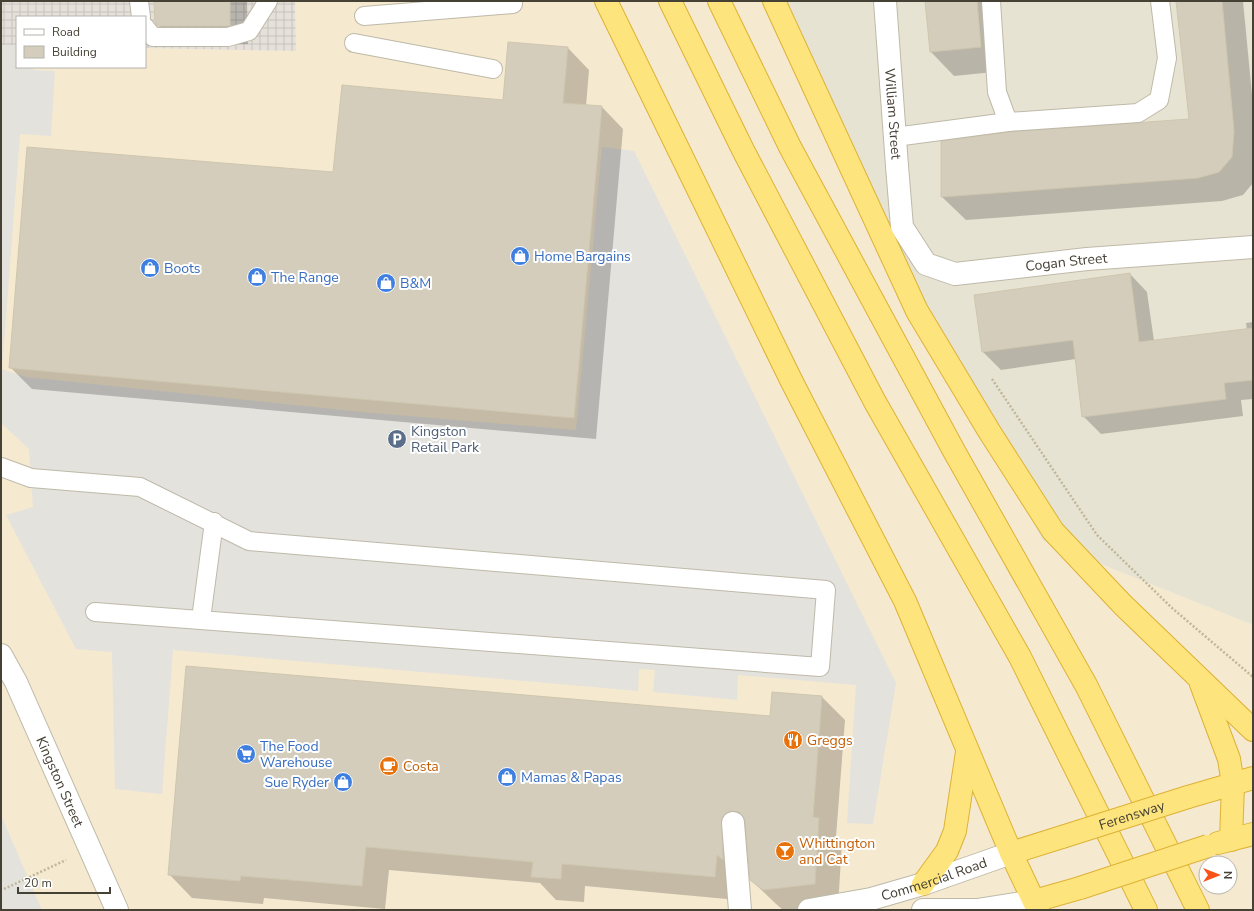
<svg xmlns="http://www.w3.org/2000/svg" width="1254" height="911" font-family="'Nunito Sans',sans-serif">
	<defs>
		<pattern id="industrial-grid" width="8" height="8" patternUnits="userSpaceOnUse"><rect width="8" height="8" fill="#e5e1da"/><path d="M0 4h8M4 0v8" fill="none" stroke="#c6c2bc"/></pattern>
	</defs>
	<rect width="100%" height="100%" fill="#f3f0e5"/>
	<path fill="#e7e3d3" d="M772 1H1253V625L1043 541 876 233Z"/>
	<path fill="#f5e9d0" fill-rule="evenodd" d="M295 1H772L876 233 1043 541 1253 625V910H1V45H17V67H145V48L296 51ZM1206 863H1230V887H1206Z"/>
	<path fill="url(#industrial-grid)" d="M1 1H295L296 51 145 48V17H17V45H1Z"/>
	<g fill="#e3e2dd">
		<path d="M1 45H17V67H33V70L55 71 51 136 20 134 2 369 26 377 362 412 576 430 602 147 634 151 896 683 873 824 847 823 856 685 738 675 737 700 653 692 655 670 639 669 638 691 173 650 162 794 115 789 112 652 76 649 6 515 33 507 29 449 1 423Z"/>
		<path d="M1 815 28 878 42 910H1Z"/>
	</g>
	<g fill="#0003">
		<path d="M155 1H247L248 44 178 45 159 26Z"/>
		<path d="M926 1H998L1004 71 954 76 931 52Z"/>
		<path d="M1177 1H1243L1253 105V183L1243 195 1222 201 966 220 942 197 1190 120Z"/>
		<path d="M568 48 589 70 586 106 602 107 623 129 596 439 32 389 10 367 334 173 504 101Z"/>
		<path d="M1130 274 1147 292 1154 341 1247 330 1246 323 1253 322V399L1241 400 1243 416 1101 434 1083 416 1076 359 1001 370 983 352 975 296Z"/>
		<path d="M822 697 845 720 836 837 842 842 838 907 809 910H783L775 903 751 880 748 838 744 842 738 900 585 886 584 902 556 900 540 883 389 870 385 909 264 898 263 904 192 898 169 874 771 718Z"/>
	</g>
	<g fill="#d4cdbb" stroke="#cfc6ae">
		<path d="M154 1H230V26H158L155 22Z"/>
		<path d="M925 1H977L981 47 930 52Z"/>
		<path d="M1176 1H1222L1234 131 1232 157 1219 172 1198 178 941 197V141L1009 132 1189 119Z"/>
		<path d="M508 42 568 47 563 103 602 106 574 418 9 368 27 147 333 172 342 85 503 100Z"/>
		<path d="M1130 273 1139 342 1253 328V380L1224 383 1226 399 1082 417 1073 340 982 352 974 295Z"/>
		<path d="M186 666 770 716 772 692 822 696 813 817 819 818 815 884 763 890 750 880 745 822 743 816 739 812 732 811 726 813 722 818 723 860 717 855 715 877 562 864 561 879 531 877 533 862 366 847 362 886 241 876 240 881 168 875Z"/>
	</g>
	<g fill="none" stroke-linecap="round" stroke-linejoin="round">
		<defs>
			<g id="service">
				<path d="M139 1 141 17"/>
				<path d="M991 1 997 92 1008 122 1138 113 1159 100 1167 58 1160 1"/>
				<path d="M364 16 513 4"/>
				<path d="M145 27 153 37H228L249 31 268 1"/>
				<path d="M354 43 493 69"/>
				<path d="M895 137 1008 122"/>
				<path d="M1 467 31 478 140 487 249 541 826 590 820 667 95 612"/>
				<path d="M201 619 214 522"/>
			</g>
			<g id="pedestrian">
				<path id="s1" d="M897 166 902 227 926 264 955 274 1087 259 1212 250"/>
			</g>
			<g id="minor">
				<path id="s2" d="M885 1 897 166"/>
				<path d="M1212 250 1253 247"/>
				<path d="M733 823 740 910"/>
			</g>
			<g id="tertiary">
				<path id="s3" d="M1 655 16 682 117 910"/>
				<path id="s4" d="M809 910 871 899 923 884 1011 853"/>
				<path d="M923 910H977L1034 901"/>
			</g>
			<g id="trunk">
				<path d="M606 1 792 382 905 601 1011 853 1038 910"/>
				<path d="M670 1 743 150 875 402 1020 657 1146 910"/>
				<path d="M719 1 790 147 954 451 1086 685 1198 910"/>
				<path d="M774 1 917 311 989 431 1053 531 1123 605 1253 730"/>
				<path d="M1201 684 1229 759 1233 784 1231 840"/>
				<path d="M1188 797 1253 778"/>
				<path d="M1218 843 1253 834"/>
				<path d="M1011 853 1062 837"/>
				<path d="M923 884 947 851 955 831 967 752"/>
				<path d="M1034 901 1080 888"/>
			</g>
		</defs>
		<use href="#service" stroke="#beb9a8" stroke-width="20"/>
		<use href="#pedestrian" stroke="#beb9a8" stroke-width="24"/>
		<use href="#minor" stroke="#beb9a8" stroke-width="24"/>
		<use href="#tertiary" stroke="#beb9a8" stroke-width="24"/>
		<use href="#trunk" stroke="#ddb235" stroke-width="24"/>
		<g stroke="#c0b699" stroke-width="2.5" stroke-dasharray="2 2" stroke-linecap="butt">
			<path d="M992 379 1097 535 1172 608 1253 677"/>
			<path d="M4 889 66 860"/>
		</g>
		<use href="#service" stroke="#fff" stroke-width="18"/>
		<use href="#pedestrian" stroke="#fff" stroke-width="22"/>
		<use href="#minor" stroke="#fff" stroke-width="22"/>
		<use href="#tertiary" stroke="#fff" stroke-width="22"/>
		<use href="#trunk" stroke="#fee47c" stroke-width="22"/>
		<defs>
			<g id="trunk-bridge">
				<path id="s5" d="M1062 837 1188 797"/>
				<path d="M1080 888 1208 846"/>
			</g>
		</defs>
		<use href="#trunk-bridge" stroke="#ddb235" stroke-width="24" stroke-linecap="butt"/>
		<use href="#trunk-bridge" stroke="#fee47c" stroke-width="22"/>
	</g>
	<defs>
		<symbol id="shop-disc" viewBox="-11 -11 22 22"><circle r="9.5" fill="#3f7fe0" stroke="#fff"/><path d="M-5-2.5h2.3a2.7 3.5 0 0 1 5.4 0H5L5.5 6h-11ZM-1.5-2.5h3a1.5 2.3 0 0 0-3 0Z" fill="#fff"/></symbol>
		<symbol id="parking-disc" viewBox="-11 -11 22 22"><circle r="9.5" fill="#5c6f8a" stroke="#fff"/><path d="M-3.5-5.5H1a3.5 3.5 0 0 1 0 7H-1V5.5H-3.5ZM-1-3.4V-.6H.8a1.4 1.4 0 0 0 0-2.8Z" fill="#fff"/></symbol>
		<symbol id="restaurant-disc" viewBox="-11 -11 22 22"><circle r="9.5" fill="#e8710a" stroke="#fff"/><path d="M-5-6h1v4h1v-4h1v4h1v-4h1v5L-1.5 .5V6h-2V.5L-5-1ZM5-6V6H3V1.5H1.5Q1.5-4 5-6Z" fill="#fff"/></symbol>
		<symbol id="supermarket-disc" viewBox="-11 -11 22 22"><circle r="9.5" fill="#3f7fe0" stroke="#fff"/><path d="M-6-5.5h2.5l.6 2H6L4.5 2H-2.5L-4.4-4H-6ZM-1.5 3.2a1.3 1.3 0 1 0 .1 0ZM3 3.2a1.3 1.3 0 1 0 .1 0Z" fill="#fff"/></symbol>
		<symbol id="cafe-disc" viewBox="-11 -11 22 22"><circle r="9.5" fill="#e8710a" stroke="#fff"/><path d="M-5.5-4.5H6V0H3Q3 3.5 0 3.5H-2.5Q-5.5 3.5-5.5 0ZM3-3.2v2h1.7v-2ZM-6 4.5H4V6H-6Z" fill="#fff"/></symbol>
		<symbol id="bar-disc" viewBox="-11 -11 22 22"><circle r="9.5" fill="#e8710a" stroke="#fff"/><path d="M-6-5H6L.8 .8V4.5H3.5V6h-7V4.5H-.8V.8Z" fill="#fff"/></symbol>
	</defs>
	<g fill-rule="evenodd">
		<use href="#shop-disc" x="509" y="245" width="22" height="22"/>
		<use href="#shop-disc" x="139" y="257" width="22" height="22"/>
		<use href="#shop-disc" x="246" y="266" width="22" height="22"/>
		<use href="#shop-disc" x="375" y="272" width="22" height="22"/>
		<use href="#parking-disc" x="386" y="428" width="22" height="22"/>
		<use href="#restaurant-disc" x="782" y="729" width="22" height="22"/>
		<use href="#supermarket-disc" x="235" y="743" width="22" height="22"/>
		<use href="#cafe-disc" x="378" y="755" width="22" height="22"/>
		<use href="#shop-disc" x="496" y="766" width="22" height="22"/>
		<use href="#shop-disc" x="332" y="771" width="22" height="22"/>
		<use href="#bar-disc" x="774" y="840" width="22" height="22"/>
	</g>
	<g text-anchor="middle" stroke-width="4" stroke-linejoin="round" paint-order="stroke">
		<g font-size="14" fill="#454135" stroke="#fff">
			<text dy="5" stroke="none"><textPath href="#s2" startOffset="113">William Street</textPath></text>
			<text dy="5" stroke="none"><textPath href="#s1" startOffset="248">Cogan Street</textPath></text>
			<text dy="5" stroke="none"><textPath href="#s3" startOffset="140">Kingston Street</textPath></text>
			<text dy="5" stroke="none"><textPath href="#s5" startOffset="73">Ferensway</textPath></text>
			<text dy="5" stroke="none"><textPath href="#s4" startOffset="129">Commercial Road</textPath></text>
		</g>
		<g font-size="14" fill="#366cbe" stroke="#fff" text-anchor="start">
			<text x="534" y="261">Home Bargains</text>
			<text x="164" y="273">Boots</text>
			<text x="271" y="282">The Range</text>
			<text x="400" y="288">B&amp;M</text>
			<text x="260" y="751">The Food<tspan x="260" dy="16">Warehouse</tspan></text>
			<text x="521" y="782">Mamas &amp; Papas</text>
			<text x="329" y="787" text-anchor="end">Sue Ryder</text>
		</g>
		<g font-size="14" fill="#4e5e75" stroke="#fff" text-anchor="start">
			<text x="411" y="436">Kingston<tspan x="411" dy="16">Retail Park</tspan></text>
		</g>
		<g font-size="14" fill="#c56008" stroke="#fff" text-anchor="start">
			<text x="807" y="745">Greggs</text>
			<text x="403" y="771">Costa</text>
			<text x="799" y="848">Whittington<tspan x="799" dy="16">and Cat</tspan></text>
		</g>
	</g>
	<rect width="1254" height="911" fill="none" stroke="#454135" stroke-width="4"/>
	<rect x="16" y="16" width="130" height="52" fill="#ffffff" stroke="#b5b3ae"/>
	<rect x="24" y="29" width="20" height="6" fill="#ffffff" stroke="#b5b3ae"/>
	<text x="52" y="36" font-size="12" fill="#454135">Road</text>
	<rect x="24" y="46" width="20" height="12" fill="#d4cdbb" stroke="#b5b3ae"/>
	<text x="52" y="56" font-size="12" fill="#454135">Building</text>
	<g transform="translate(1218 875) rotate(90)"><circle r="19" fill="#ffffff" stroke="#b5b3ae"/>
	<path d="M0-3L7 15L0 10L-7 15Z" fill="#f95216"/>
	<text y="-6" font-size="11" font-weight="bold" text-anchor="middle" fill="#454135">N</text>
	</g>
	<path d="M18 887v6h92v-6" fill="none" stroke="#454135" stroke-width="2"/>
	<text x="24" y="887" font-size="12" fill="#454135" stroke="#ffffff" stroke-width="3" paint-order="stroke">20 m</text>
</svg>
